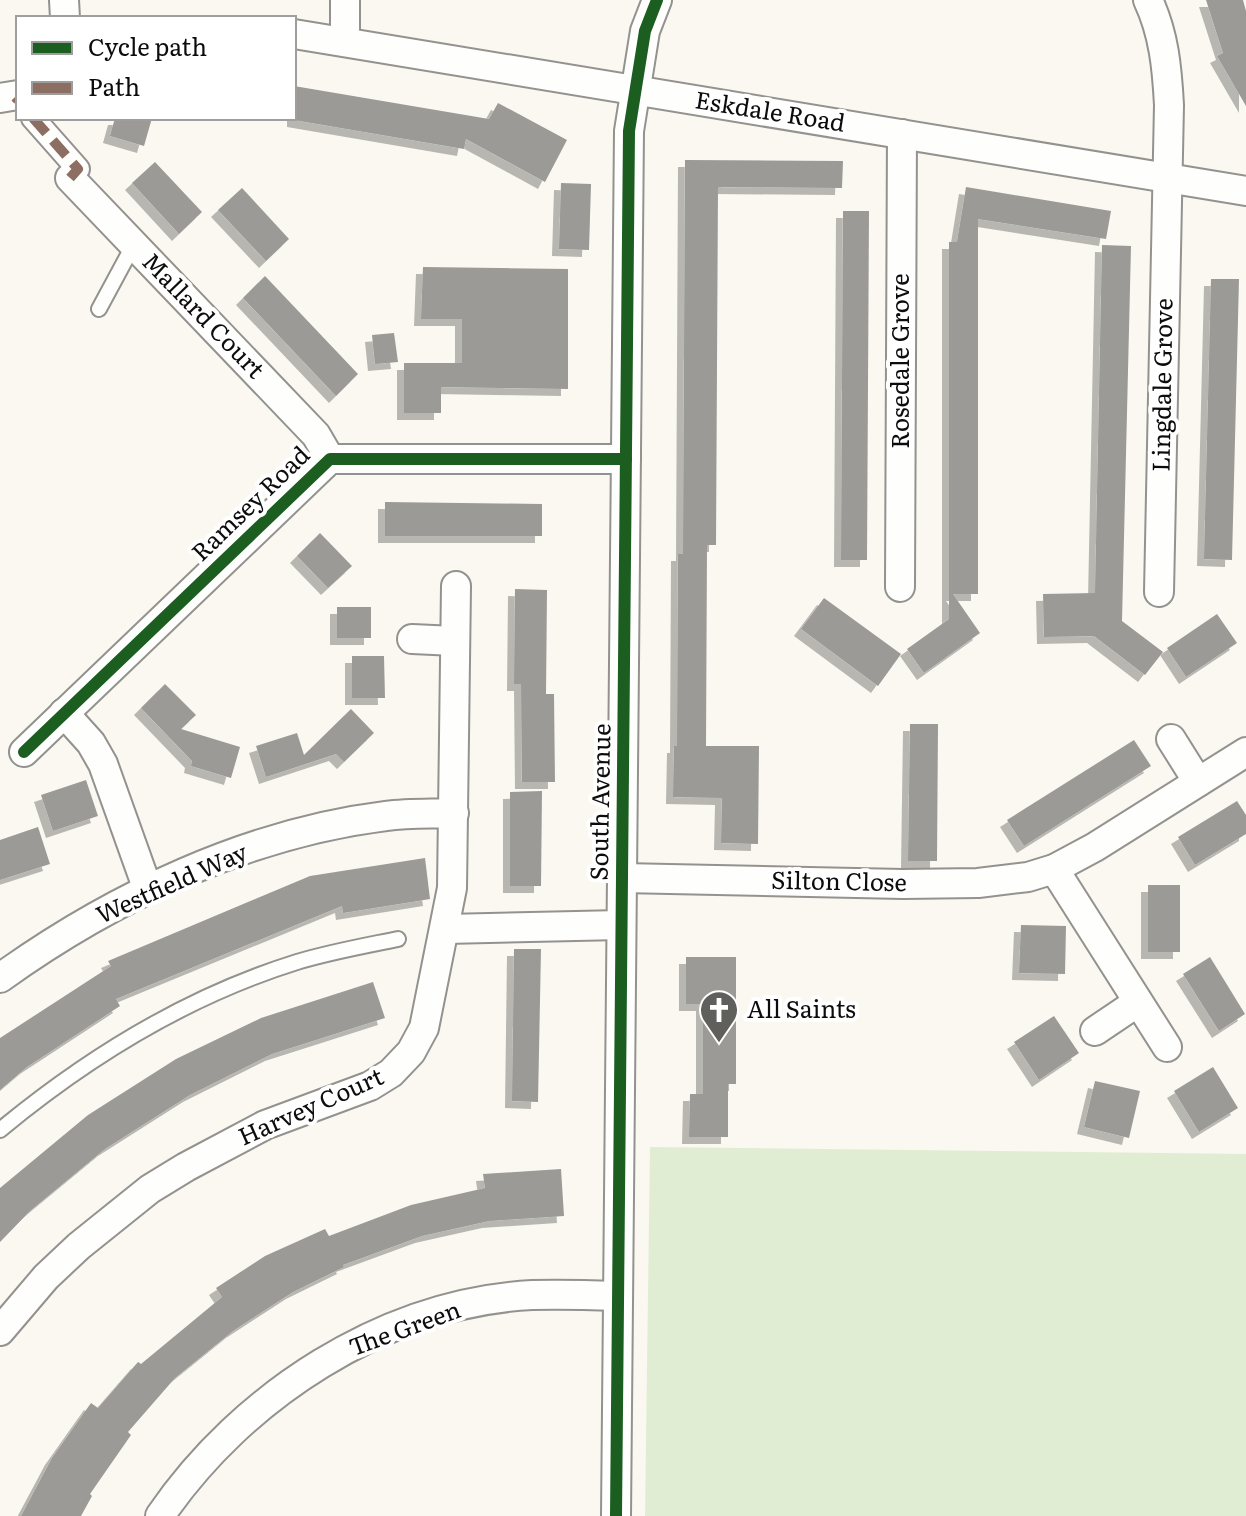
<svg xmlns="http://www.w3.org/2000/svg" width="1246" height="1516" font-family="Literata,serif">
	<defs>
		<filter id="shadow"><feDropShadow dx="-7" dy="7" stdDeviation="0" flood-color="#0004"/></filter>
	</defs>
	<rect width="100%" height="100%" fill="#faf8f0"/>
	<path fill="#e0edd2" d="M650 1147 1246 1154V1516H645Z"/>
	<g fill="#9c9a96" filter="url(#shadow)">
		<path d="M1206 0H1243L1246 11V106L1217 56 1223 53Z"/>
		<path d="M294 86 489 119 498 103 567 140 545 182 466 139 464 149 294 120Z"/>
		<path d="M115 118H152L144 146 110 136Z"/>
		<path d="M685 160 843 161 842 188 718 187 716 545H707L706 746H759L758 844 721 843 722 798 673 797 674 746H677L678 554H683Z"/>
		<path d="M155 162 202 212 179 234 132 183Z"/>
		<path d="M561 183 591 184 589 250 559 249Z"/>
		<path d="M966 187 1111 211 1106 239 978 219V594H953L980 633 924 673 907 649 949 619V242H957Z"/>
		<path d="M242 188 289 239 266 261 218 210Z"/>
		<path d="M843 211H869L867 560H841Z"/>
		<path d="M1102 245 1131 246 1122 621 1163 652 1145 675 1094 636 1044 637 1043 594 1095 593Z"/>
		<path d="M423 267 568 269V389L441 387V413H404V363H462V319H421Z"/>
		<path d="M265 276 358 374 336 396 243 298Z"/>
		<path d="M1211 279H1239L1232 560 1204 559Z"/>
		<path d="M394 333 398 362 375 364 372 335Z"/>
		<path d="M385 502 542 504V536H385Z"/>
		<path d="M320 533 352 566 328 588 297 556Z"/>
		<path d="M515 589 547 590 546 694H554L555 782H522L521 684H514Z"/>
		<path d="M824 598 901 654 878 686 801 629Z"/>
		<rect x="337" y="607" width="34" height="31"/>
		<path d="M1217 614 1237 643 1186 677 1167 648Z"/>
		<path d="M352 656H384L385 698H352Z"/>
		<path d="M165 684 196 715 181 729 240 747 231 778 191 766 192 761 141 708Z"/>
		<path d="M351 709 374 733 344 762 336 754 266 777 256 746 297 733 304 755Z"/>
		<path d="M910 724H938L937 861H908Z"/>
		<path d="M1134 740 1151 766 1024 846 1007 820Z"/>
		<path d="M86 780 98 816 53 831 41 795Z"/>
		<path d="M542 791 541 886H510V792Z"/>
		<path d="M1237 801 1246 815V834L1195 865 1178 837Z"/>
		<path d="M38 827 50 864 0 880V840Z"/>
		<path d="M425 858 430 899 343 913 342 906 116 999 120 1006 27 1067 0 1090V1038L111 966 108 961 310 876Z"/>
		<rect x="1148" y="885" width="32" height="67"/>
		<path d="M1021 925 1066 926 1065 974 1019 973Z"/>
		<path d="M514 949H541L538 1102 512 1101Z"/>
		<path d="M686 957H736V1084H728V1137H689L690 1094H703V1004H686Z"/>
		<path d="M1210 957 1245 1014 1219 1031 1183 974Z"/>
		<path d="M373 982 385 1018 272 1054 190 1095 105 1149 30 1211 0 1242V1188L88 1115 176 1059 261 1018Z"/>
		<path d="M1054 1016 1079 1053 1039 1080 1014 1042Z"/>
		<path d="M1213 1067 1238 1108 1199 1132 1174 1091Z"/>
		<path d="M1095 1081 1140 1091 1129 1138 1084 1127Z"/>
		<path d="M561 1169 564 1216 489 1221 422 1236 343 1265 344 1267 293 1292 233 1331 175 1378 128 1432 131 1435 90 1494 92 1496 81 1516H21L52 1458 91 1403 98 1408 138 1362 141 1364 222 1297 216 1288 265 1256 325 1229 329 1236 411 1205 485 1188 483 1174Z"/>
	</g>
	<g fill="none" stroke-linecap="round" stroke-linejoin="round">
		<defs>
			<g id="service">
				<path d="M99 309 134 244"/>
				<path d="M0 1130C87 1058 188 996 297 962 330 952 364 946 398 939"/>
			</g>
			<path id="pedestrian" d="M33 118 78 169 70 178"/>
			<g id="minor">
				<path d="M64 0 65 18"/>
				<path d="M1148 0C1164 34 1167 68 1169 105L1159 592"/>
				<path d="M294 34 1246 191"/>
				<path d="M345 41V0"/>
				<path d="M0 98 18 95"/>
				<path d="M70 178 316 435 330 459"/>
				<path d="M900 587 902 134"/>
				<path d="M412 639 455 641"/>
				<path d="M64 713 91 743 103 764 148 890"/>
				<path d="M1171 739 1198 782"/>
				<path d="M24 752 330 459H626"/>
				<path d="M1054 869 1167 1047"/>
				<path d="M622 878 903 884 978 883 1028 877 1054 869 1095 847 1246 752"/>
				<path d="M446 929 621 925"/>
				<path d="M0 978C113 897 248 833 386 816 409 813 432 814 454 813"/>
				<path d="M1095 1031 1138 1002"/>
				<path d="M0 1331 46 1277 79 1246 150 1189 186 1167 265 1125 370 1086 391 1073 411 1052 424 1028 452 888 456 586"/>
				<path d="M160 1516C242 1396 384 1303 532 1295 561 1294 590 1295 618 1296"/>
				<path d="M616 1516 629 131 645 31 657 0"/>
			</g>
		</defs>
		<use href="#service" stroke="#93928f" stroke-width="18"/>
		<use href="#pedestrian" stroke="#93928f" stroke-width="26"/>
		<use href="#minor" stroke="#93928f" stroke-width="32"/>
		<use href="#service" stroke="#fefefd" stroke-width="14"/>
		<use href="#pedestrian" stroke="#fefefd" stroke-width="22"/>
		<use href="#minor" stroke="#fefefd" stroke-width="28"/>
		<g stroke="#8d6e63" stroke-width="10" stroke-dasharray="20 10" stroke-linecap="butt">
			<path d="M15 97 18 100"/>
			<path d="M33 118 78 169 70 178"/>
		</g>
		<defs>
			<g id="cycleway">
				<path d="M24 752 330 459H626"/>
				<path d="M616 1516 629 131 645 31 657 0"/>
			</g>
		</defs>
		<use href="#cycleway" stroke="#fff" stroke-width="17"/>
		<use href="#cycleway" stroke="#1b5e20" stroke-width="12"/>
	</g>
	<defs>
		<symbol id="church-pin" viewBox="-11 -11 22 30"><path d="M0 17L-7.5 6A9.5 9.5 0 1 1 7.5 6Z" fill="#5f5f5c" stroke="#fff"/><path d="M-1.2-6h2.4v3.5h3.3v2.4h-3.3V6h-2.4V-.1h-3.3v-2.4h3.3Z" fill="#fff"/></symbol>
	</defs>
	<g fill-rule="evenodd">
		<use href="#church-pin" x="697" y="988" width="44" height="60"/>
	</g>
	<g text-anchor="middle" stroke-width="8" stroke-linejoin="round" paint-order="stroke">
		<g font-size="24" fill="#0c0c0c" stroke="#fff">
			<text transform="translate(770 112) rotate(9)" y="8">Eskdale Road</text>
			<text transform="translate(203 316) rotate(46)" y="8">Mallard Court</text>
			<text transform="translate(901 361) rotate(-90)" y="8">Rosedale Grove</text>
			<text transform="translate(1163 385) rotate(-89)" y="8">Lingdale Grove</text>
			<text transform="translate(251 504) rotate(-44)" y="8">Ramsey Road</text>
			<text transform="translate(601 802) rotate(-89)" y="8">South Avenue</text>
			<text transform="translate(839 882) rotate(1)" y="8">Silton Close</text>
			<text transform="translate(172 884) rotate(-24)" y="8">Westfield Way</text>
			<text transform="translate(311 1107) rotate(-24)" y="8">Harvey Court</text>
			<text transform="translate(405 1329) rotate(-20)" y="8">The Green</text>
		</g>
		<g font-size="24" fill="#0c0c0c" stroke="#fff" text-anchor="start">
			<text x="747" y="1018">All Saints</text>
		</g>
	</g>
	<rect x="16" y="16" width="280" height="104" fill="#ffffff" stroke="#9e9e9e" stroke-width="2"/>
	<rect x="32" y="42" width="40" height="12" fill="#1b5e20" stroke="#9e9e9e" stroke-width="2"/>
	<text x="88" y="56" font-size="24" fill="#0c0c0c">Cycle path</text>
	<rect x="32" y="82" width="40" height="12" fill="#8d6e63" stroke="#9e9e9e" stroke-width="2"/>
	<text x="88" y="96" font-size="24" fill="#0c0c0c">Path</text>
</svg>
